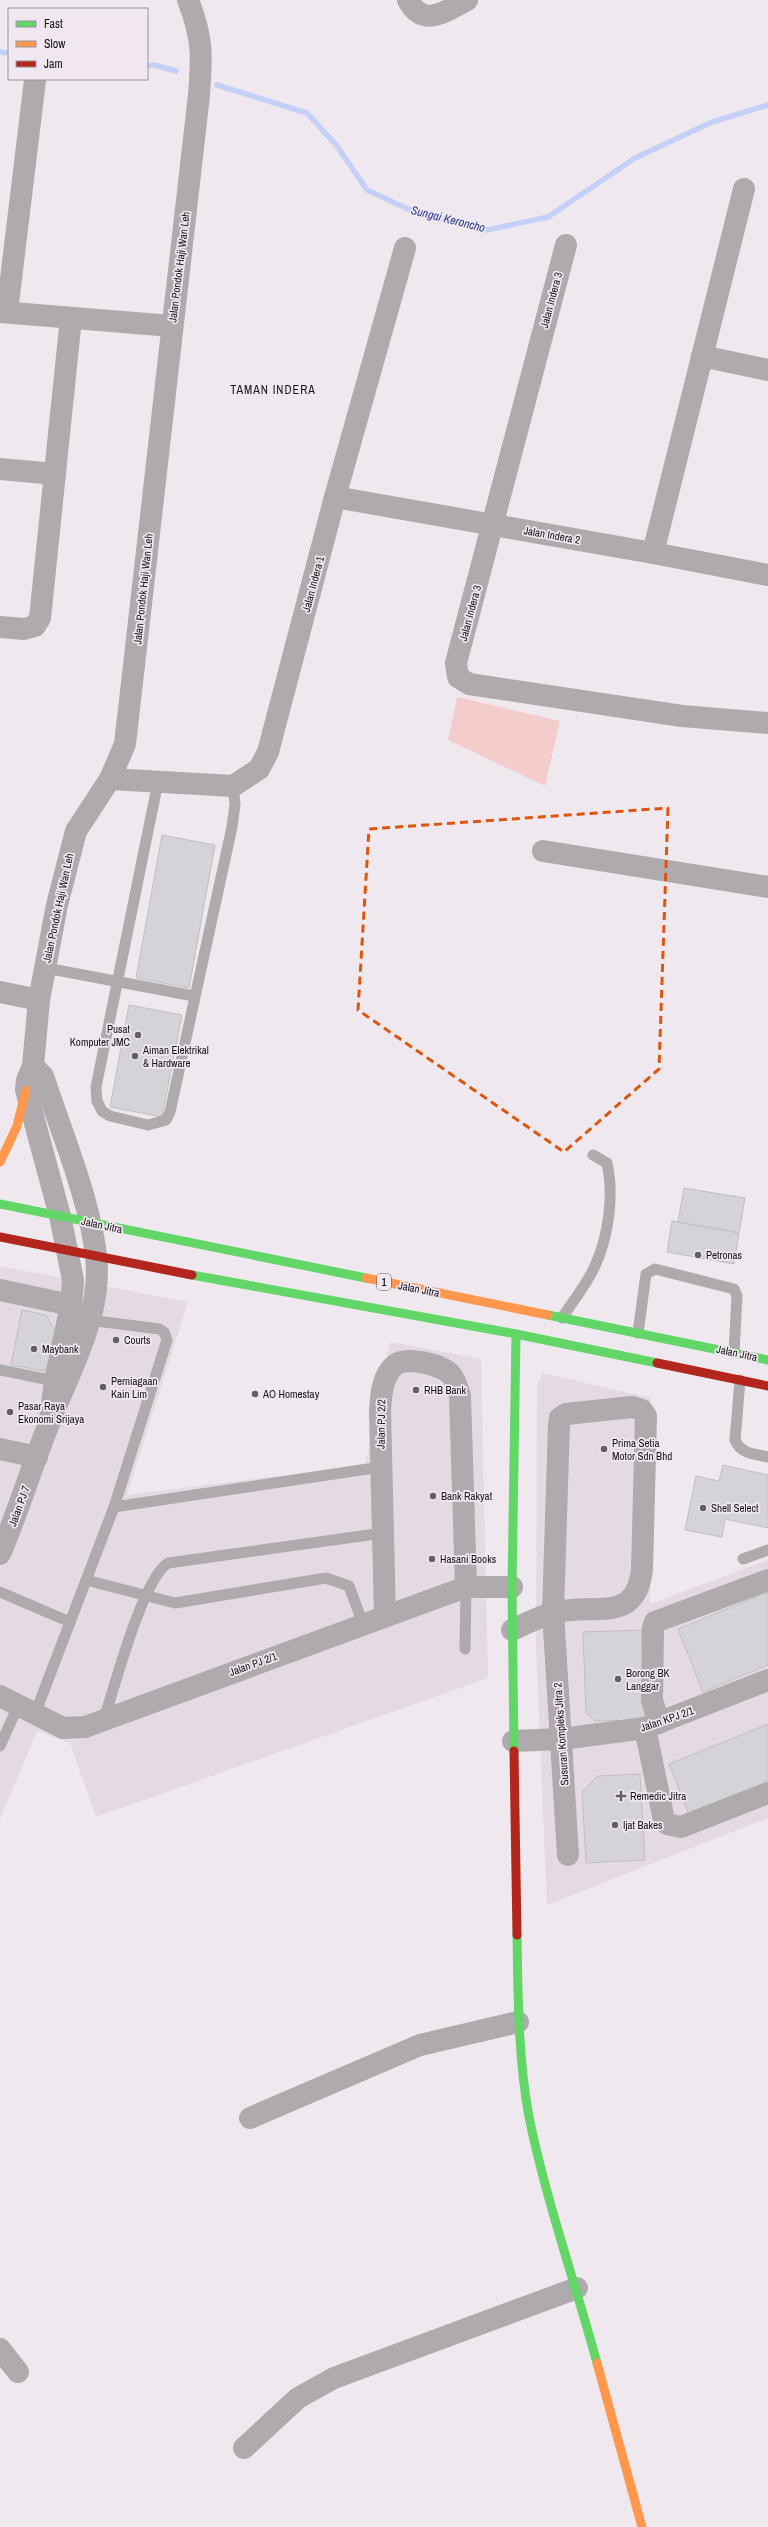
<svg xmlns="http://www.w3.org/2000/svg" width="768" height="2527" font-family="'Archivo Narrow',sans-serif">
	<rect width="100%" height="100%" fill="#efe9ef"/>
	<g fill="#e5dae4">
		<path d="M0 1266 188 1302 127 1495 365 1465 390 1342 481 1359 488 1678 96 1817 70 1743 37 1731 0 1819Z"/>
		<path d="M543 1373 651 1398 650 1604 768 1560V1818L547 1905 536 1648 537 1385Z"/>
	</g>
	<path fill="#f4cccb" d="M457 697 560 721 545 786 448 740Z"/>
	<g fill="none" stroke-linecap="round" stroke-linejoin="round">
		<g stroke="#c4d0f5" stroke-width="5.5">
			<path d="M0 52 9 53"/>
			<path d="M147 66 154 65 176 71"/>
			<path d="M217 85 307 113 337 146 367 190 412 211 487 230 548 217 635 158 712 122 768 105"/>
		</g>
	</g>
	<g fill="#d6d3d8" stroke="#c1bec2">
		<path d="M162 835 215 845 189 988 136 978Z"/>
		<path d="M129 1005 182 1015 162 1117 110 1107Z"/>
		<path d="M684 1188 745 1198 739 1233 678 1222Z"/>
		<path d="M672 1221 739 1233 734 1264 667 1252Z"/>
		<path d="M22 1310 46 1315 57 1334 50 1372 11 1365Z"/>
		<path d="M723 1465 768 1475V1528L725 1519 722 1537 685 1530 696 1476 719 1481Z"/>
		<path d="M768 1592V1665L703 1692 678 1629Z"/>
		<path d="M642 1630 645 1720 595 1721 586 1713 583 1632Z"/>
		<path d="M768 1724V1786L690 1817 669 1764Z"/>
		<path d="M640 1774 645 1860 586 1863 582 1792 598 1776Z"/>
	</g>
	<g fill="none" stroke-linecap="round" stroke-linejoin="round">
		<g stroke="#aeaaad" stroke-width="11">
			<path d="M158 782 96 1087 97 1101 102 1111 110 1116 148 1125 166 1120 170 1112 232 827 235 804 233 786"/>
			<path d="M46 968 194 996"/>
			<path d="M562 1318C573 1301 587 1284 595 1266 609 1235 614 1195 607 1163L593 1155"/>
			<path d="M638 1333 646 1274 655 1269 734 1289 737 1296 734 1353"/>
			<path d="M0 1370 55 1381"/>
			<path d="M740 1380 735 1440C741 1454 754 1454 768 1457"/>
			<path d="M114 1507 381 1467"/>
			<path d="M743 1559 768 1550"/>
			<path d="M86 1580 175 1603 326 1578 349 1586 363 1624"/>
			<path d="M0 1592 70 1622"/>
			<path d="M465 1649 466 1587"/>
			<path d="M35 1714 114 1507 167 1340 164 1332 159 1329 89 1320"/>
			<path d="M104 1719C115 1686 142 1580 168 1563L383 1533"/>
			<path d="M0 1746 18 1706"/>
		</g>
		<g stroke="#aeaaad" stroke-width="22">
			<path d="M408 0C423 29 446 11 467 0"/>
			<path d="M566 245 456 663 458 677 469 684 682 716 768 723"/>
			<path d="M0 312 172 326"/>
			<path d="M7 312 35 80"/>
			<path d="M702 356 768 370"/>
			<path d="M0 469 55 474"/>
			<path d="M335 497 653 553 768 575"/>
			<path d="M653 553 744 189"/>
			<path d="M0 627 24 629 35 626 40 618 71 318"/>
			<path d="M110 779 233 786 259 769 268 752 335 497 405 248"/>
			<path d="M543 851 768 887"/>
			<path d="M0 992 39 1000"/>
			<path d="M0 1290 71 1305"/>
			<path d="M50 1420 55 1381 71 1305 73 1280 60 1216 26 1090 27 1080 33 1066 39 1000 57 905 76 831 110 779 125 744 199 95C202 56 203 38 188 0"/>
			<path d="M0 1449 37 1457"/>
			<path d="M0 1554C19 1510 32 1465 50 1421 70 1370 103 1313 96 1256 90 1200 61 1131 43 1076L33 1066"/>
			<path d="M385 1616 380 1411C381 1396 382 1375 395 1365 406 1356 443 1364 452 1376 456 1381 458 1389 460 1396L466 1587"/>
			<path d="M512 1630C525 1624 539 1617 552 1613 591 1601 636 1627 642 1569L646 1416 642 1410 632 1407 566 1414 560 1418 559 1424 553 1612 568 1855"/>
			<path d="M0 1696 63 1728 85 1727 466 1587H512"/>
			<path d="M659 1723 652 1700 653 1628 655 1622 768 1580"/>
			<path d="M645 1728 664 1820 667 1824 681 1827 768 1793"/>
			<path d="M513 1741 562 1739 645 1728 768 1680"/>
			<path d="M250 2118 420 2045 518 2022"/>
			<path d="M0 2349 18 2372"/>
			<path d="M244 2448 298 2398 334 2378 577 2288"/>
		</g>
		<g stroke="#63d668" stroke-width="9">
			<path d="M0 1204 366 1278"/>
			<path d="M192 1275 516 1334 657 1363"/>
			<path d="M548 1315 768 1360"/>
			<path d="M514 1751 512 1587 516 1334"/>
			<path d="M517 1935C518 1996 518 2057 529 2117 546 2200 575 2282 597 2363"/>
		</g>
		<g stroke="#ff974d" stroke-width="9">
			<path d="M0 1162 17 1126 26 1090"/>
			<path d="M366 1278 548 1315"/>
			<path d="M597 2363 642 2527"/>
		</g>
		<g stroke="#b3261e" stroke-width="9">
			<path d="M0 1237 192 1275"/>
			<path d="M657 1363 768 1386"/>
			<path d="M514 1751 517 1935"/>
		</g>
	</g>
	<path fill="none" stroke="#de560d" stroke-width="3" stroke-dasharray="8 5" stroke-linejoin="round" d="M668 808 659 1069 564 1152 358 1010 369 829Z"/>
	<g fill="#635f63" stroke="#f1e7f1" stroke-width="1.5">
		<circle cx="138" cy="1035" r="4"/>
		<circle cx="135" cy="1056" r="4"/>
		<circle cx="698" cy="1255" r="4"/>
		<circle cx="116" cy="1340" r="4"/>
		<circle cx="34" cy="1349" r="4"/>
		<circle cx="103" cy="1387" r="4"/>
		<circle cx="416" cy="1390" r="4"/>
		<circle cx="255" cy="1394" r="4"/>
		<circle cx="10" cy="1412" r="4"/>
		<circle cx="604" cy="1449" r="4"/>
		<circle cx="433" cy="1496" r="4"/>
		<circle cx="703" cy="1508" r="4"/>
		<circle cx="432" cy="1559" r="4"/>
		<circle cx="618" cy="1679" r="4"/>
		<path d="M619 1790h4v4h4v4h-4v4h-4v-4h-4v-4h4z"/>
		<circle cx="615" cy="1825" r="4"/>
	</g>
	<g text-anchor="middle" stroke-width="3.5" stroke-linejoin="round" paint-order="stroke">
		<rect fill="#f1e7f1" stroke="#595459" stroke-width="1" x="377" y="1274" width="14" height="16" rx="3"/>
		<g font-size="10" font-weight="bold" fill="#181518">
			<text x="384" y="1286">1</text>
		</g>
		<g font-size="11" fill="#181518" stroke="#f1e7f1">
			<text transform="translate(179 267) rotate(-83)" y="4">Jalan Pondok Haji Wan Leh</text>
			<text transform="translate(551 300) rotate(-75)" y="4">Jalan Indera 3</text>
			<text transform="translate(552 535) rotate(10)" y="4">Jalan Indera 2</text>
			<text transform="translate(313 584) rotate(-75)" y="4">Jalan Indera 1</text>
			<text transform="translate(143 589) rotate(-84)" y="4">Jalan Pondok Haji Wan Leh</text>
			<text transform="translate(470 613) rotate(-75)" y="4">Jalan Indera 3</text>
			<text transform="translate(58 908) rotate(-78)" y="4">Jalan Pondok Haji Wan Leh</text>
			<text transform="translate(102 1225) rotate(12)" y="4">Jalan Jitra</text>
			<text transform="translate(419 1289) rotate(11)" y="4">Jalan Jitra</text>
			<text transform="translate(737 1353) rotate(12)" y="4">Jalan Jitra</text>
			<text transform="translate(381 1424) rotate(-89)" y="4">Jalan PJ 2/2</text>
			<text transform="translate(19 1506) rotate(-70)" y="4">Jalan PJ 7</text>
			<text transform="translate(253 1664) rotate(-20)" y="4">Jalan PJ 2/1</text>
			<text transform="translate(667 1719) rotate(-19)" y="4">Jalan KPJ 2/1</text>
			<text transform="translate(561 1734) rotate(-94)" y="4">Susuran Kompleks Jitra 2</text>
		</g>
		<g font-size="11" fill="#181518" stroke="#f1e7f1" text-anchor="start">
			<text x="130" y="1033" text-anchor="end">Pusat<tspan x="130" dy="13">Komputer JMC</tspan></text>
			<text x="143" y="1054">Aiman Elektrikal<tspan x="143" dy="13">&amp; Hardware</tspan></text>
			<text x="706" y="1259">Petronas</text>
			<text x="124" y="1344">Courts</text>
			<text x="42" y="1353">Maybank</text>
			<text x="111" y="1385">Perniagaan<tspan x="111" dy="13">Kain Lim</tspan></text>
			<text x="424" y="1394">RHB Bank</text>
			<text x="263" y="1398">AO Homestay</text>
			<text x="18" y="1410">Pasar Raya<tspan x="18" dy="13">Ekonomi Srijaya</tspan></text>
			<text x="612" y="1447">Prima Setia<tspan x="612" dy="13">Motor Sdn Bhd</tspan></text>
			<text x="441" y="1500">Bank Rakyat</text>
			<text x="711" y="1512">Shell Select</text>
			<text x="440" y="1563">Hasani Books</text>
			<text x="626" y="1677">Borong BK<tspan x="626" dy="13">Langgar</tspan></text>
			<text x="630" y="1800">Remedic Jitra</text>
			<text x="623" y="1829">Ijat Bakes</text>
		</g>
		<g font-size="12" font-style="italic" fill="#273c83" stroke="#f1e7f1">
			<text transform="translate(448 219) rotate(14)" y="4">Sungai Keroncho</text>
		</g>
		<g font-size="12" letter-spacing="1" fill="#181518" stroke="#f1e7f1">
			<text x="273" y="394">TAMAN INDERA</text>
		</g>
	</g>
	<rect x="8" y="8" width="140" height="72" fill="#f1e7f1" stroke="#9a939a"/>
	<rect x="16" y="21" width="20" height="6" fill="#63d668" stroke="#9a939a"/>
	<text x="44" y="28" font-size="12" fill="#181518">Fast</text>
	<rect x="16" y="41" width="20" height="6" fill="#ff974d" stroke="#9a939a"/>
	<text x="44" y="48" font-size="12" fill="#181518">Slow</text>
	<rect x="16" y="61" width="20" height="6" fill="#b3261e" stroke="#9a939a"/>
	<text x="44" y="68" font-size="12" fill="#181518">Jam</text>
</svg>
